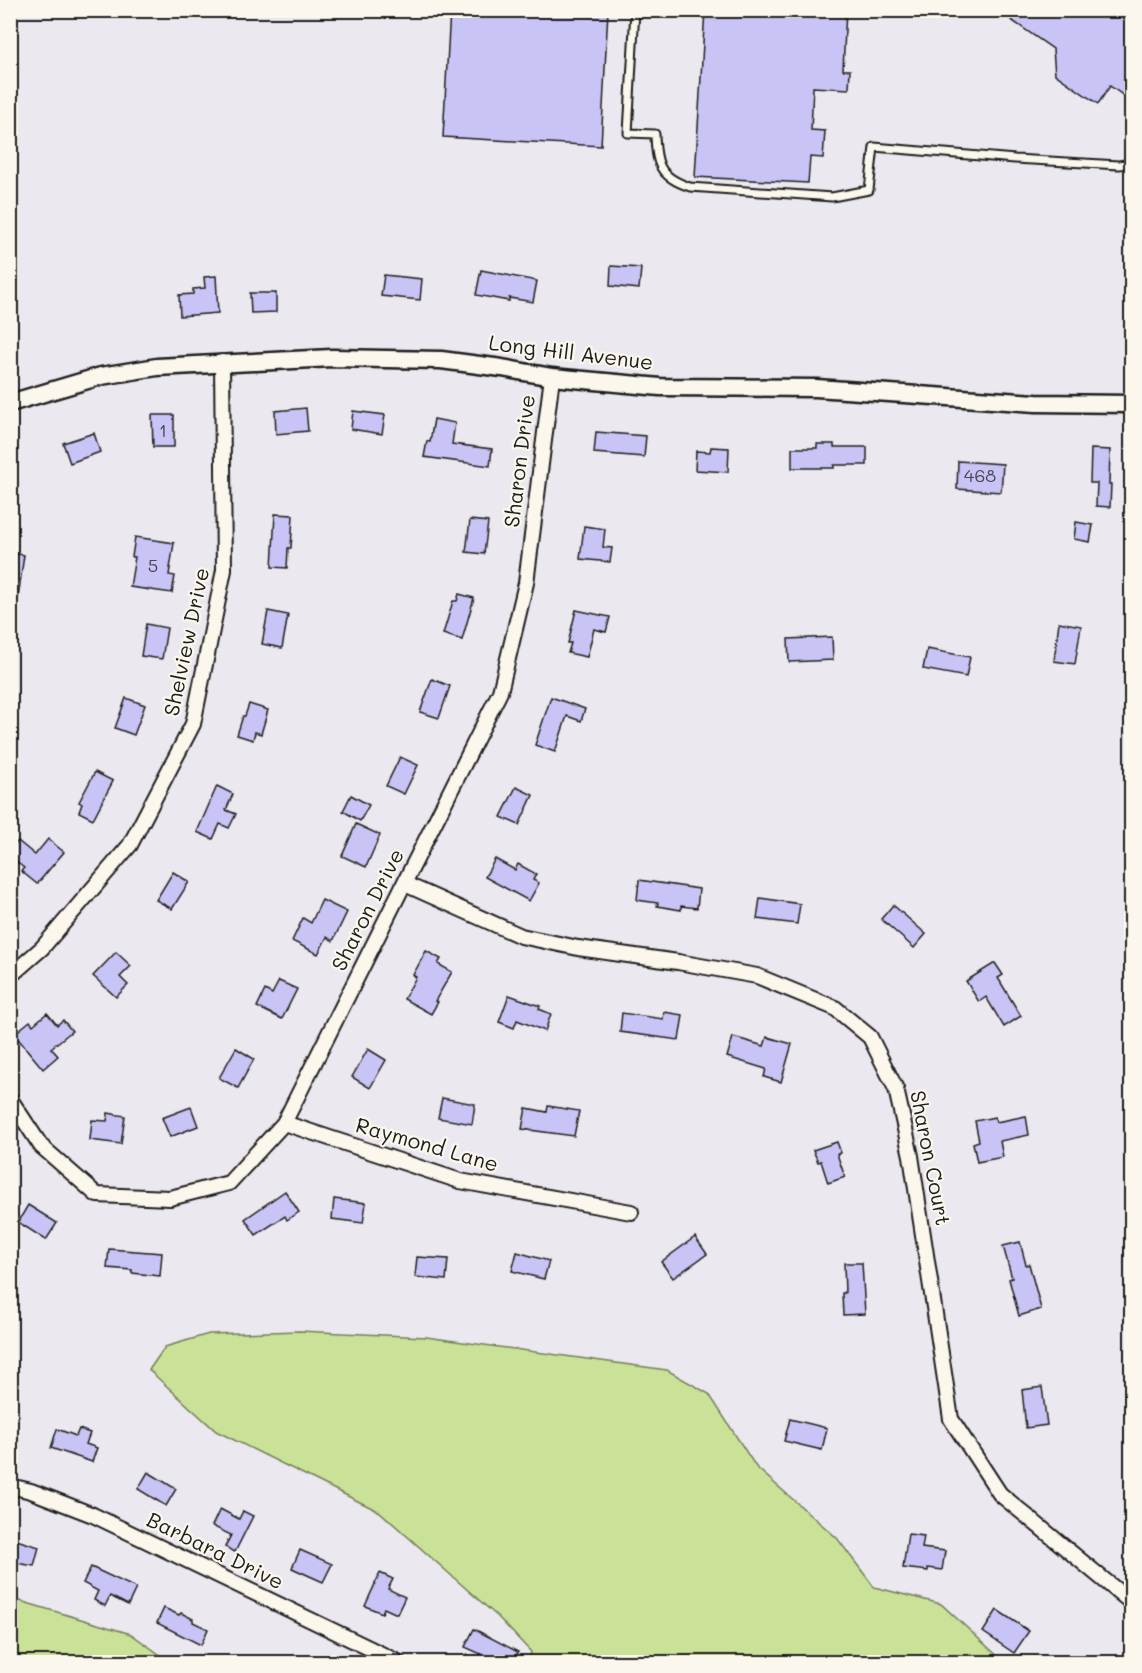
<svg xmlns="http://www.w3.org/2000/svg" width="1142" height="1673" font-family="Mali,sans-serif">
	<rect width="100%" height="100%" fill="#ece8ef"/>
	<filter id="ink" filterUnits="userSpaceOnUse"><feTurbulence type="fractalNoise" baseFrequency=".0167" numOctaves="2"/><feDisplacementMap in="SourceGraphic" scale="12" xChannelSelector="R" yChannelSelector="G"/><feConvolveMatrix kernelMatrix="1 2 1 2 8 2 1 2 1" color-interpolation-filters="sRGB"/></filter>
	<g filter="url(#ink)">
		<g fill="#cae298" stroke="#737f5a" stroke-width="1.5">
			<path d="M299 1331 426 1337 667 1370 709 1394 756 1467 837 1538 874 1587 941 1604 1004 1662H529L531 1652 498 1617 380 1512 216 1431 149 1370 165 1347 209 1334Z"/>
			<path d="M10 1598 131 1634 170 1662H11Z"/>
		</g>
		<g fill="#c9c4f6" stroke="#1c1c1c" stroke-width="1.5">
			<path d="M450 10H608L601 146 443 137Z"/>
			<path d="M705 10H846L843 70H850L849 89 813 87 811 130 825 131 823 158 810 157 808 183 695 177Z"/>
			<path d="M997 10H1131V101L1110 86 1098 104 1055 74 1053 49Z"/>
			<path d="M611 266 641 268 639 289 610 286Z"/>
			<path d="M481 270 537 281 533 302 509 298V301L476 295Z"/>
			<path d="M384 275 422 279 420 300 381 296Z"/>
			<path d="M216 276 218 313 180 316 179 295 193 294V289L205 288 204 277Z"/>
			<path d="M250 293H276V312L251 313Z"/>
			<path d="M306 408 308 431 276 434 275 411Z"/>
			<path d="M353 411 385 415 382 434 351 429Z"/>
			<path d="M152 415H174V447H153Z"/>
			<path d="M434 419 455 423 452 444 492 449 490 466 424 457 427 441 430 442Z"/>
			<path d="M596 432 646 436 644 457 594 453Z"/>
			<path d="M94 433 100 452 70 463 63 443Z"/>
			<path d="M817 444H834V447H867V465H834V468H792V448H817Z"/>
			<path d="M711 447 729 448 728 472 695 470 696 451 710 452Z"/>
			<path d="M1091 449 1110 450 1109 484H1111L1110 507 1096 506 1097 483H1090Z"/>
			<path d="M958 461 1003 464 1001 492 957 489Z"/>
			<path d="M275 514 293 515 291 548H288L287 568 272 567Z"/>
			<path d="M470 520 488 522 484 554 466 552Z"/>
			<path d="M1076 522 1093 525 1090 542 1074 539Z"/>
			<path d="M584 526 605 529 603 547 612 548 610 562 580 559Z"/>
			<path d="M135 537 174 543 169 575 175 576 172 593 130 587 135 557H132Z"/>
			<path d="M10 553 24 555 18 598 10 597Z"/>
			<path d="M459 594 474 598 462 640 443 634 453 601H457Z"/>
			<path d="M576 610 610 617 606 632 594 629 587 657 568 653 571 643H568Z"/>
			<path d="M268 611 288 615 282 648 262 644Z"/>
			<path d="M1059 622 1081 626 1075 664 1054 661Z"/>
			<path d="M146 624 167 628 162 659 141 656Z"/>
			<path d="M832 637 833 660 789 662 788 639Z"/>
			<path d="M927 649 970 657 966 677 923 669Z"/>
			<path d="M432 679 450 686 439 718 420 712Z"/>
			<path d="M551 697 585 709 581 721 567 716 555 752 535 745Z"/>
			<path d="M126 698 145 705 134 735 115 728Z"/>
			<path d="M249 704 268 710 261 734 255 732 253 740 237 735 243 716H245Z"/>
			<path d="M400 757 418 765 404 794 386 786Z"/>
			<path d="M95 772 113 781 93 819 79 812 82 804 79 802Z"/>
			<path d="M217 786 233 794 226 810 236 814 229 828 220 824 213 839 197 832Z"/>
			<path d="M516 787 533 795 519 825 501 817Z"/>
			<path d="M351 795 369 805 360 821 343 811Z"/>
			<path d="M356 824 380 835 366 867 342 856Z"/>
			<path d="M48 839 64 852 37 884 21 871 24 868 10 857V849L18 841 35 855Z"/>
			<path d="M495 859 515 870 518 864 536 874 533 880 539 883 529 901 485 877Z"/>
			<path d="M173 872 189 882 172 909 156 900Z"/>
			<path d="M639 880 699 889 697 908 681 906V910L657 906 658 903 637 900Z"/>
			<path d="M760 898 800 904 797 924 757 919Z"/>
			<path d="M322 900 347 912 333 941 327 937 318 954 292 941 303 918 311 923Z"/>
			<path d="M893 905 926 934 914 948 881 919Z"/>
			<path d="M426 951 441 959 438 964 452 972 435 1001 438 1002 431 1014 404 999 416 977 413 975Z"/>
			<path d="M116 952 131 966 120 977 128 985 116 997 93 976Z"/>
			<path d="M995 963 1003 975 998 978 1021 1016 1004 1027 986 997 979 1002 966 981Z"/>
			<path d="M279 981 297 989 282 1019 257 1007 265 990 272 994Z"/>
			<path d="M509 995 540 1006 539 1009 551 1014 545 1031 517 1020 514 1028 499 1022Z"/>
			<path d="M664 1012 683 1015 679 1040 620 1032 622 1013 663 1019Z"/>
			<path d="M47 1013 57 1025 63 1020 72 1031 51 1048 58 1056 43 1069 14 1034 30 1021 33 1025Z"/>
			<path d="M733 1037 764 1046 767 1037 792 1044 781 1082 764 1077 766 1069 727 1057Z"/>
			<path d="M236 1048 254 1059 238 1088 219 1078Z"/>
			<path d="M368 1049 386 1060 370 1088 352 1077Z"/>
			<path d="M442 1098 475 1104 472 1124 438 1118Z"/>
			<path d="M548 1106 579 1111 574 1136 522 1129 526 1108 547 1112Z"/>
			<path d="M191 1107 198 1126 170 1137 162 1118Z"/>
			<path d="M108 1113 125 1116 121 1144 90 1140 92 1120 107 1121Z"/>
			<path d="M1026 1116 1029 1135 1000 1141 1003 1157 977 1162 973 1143 979 1141 975 1121 995 1117 996 1122Z"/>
			<path d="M837 1142 841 1153 837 1154 845 1177 828 1183 821 1161 818 1162 813 1150Z"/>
			<path d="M285 1191 299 1212 287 1220 285 1216 256 1235 245 1219Z"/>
			<path d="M334 1199 366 1203 363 1223 332 1219Z"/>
			<path d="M28 1205 57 1223 46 1240 18 1222Z"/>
			<path d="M695 1237 707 1254 673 1278 661 1262Z"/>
			<path d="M1020 1242 1026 1265 1029 1264 1041 1309 1019 1316 1009 1279 1012 1278 1003 1246Z"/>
			<path d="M109 1249 162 1253 160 1276 132 1273V1270L107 1268Z"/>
			<path d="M517 1252 549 1261 544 1279 512 1271Z"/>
			<path d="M417 1257 448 1259 446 1280 415 1277Z"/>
			<path d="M844 1263H862L865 1314 843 1315 842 1293H845Z"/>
			<path d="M1042 1387 1047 1425 1026 1428 1022 1390Z"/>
			<path d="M790 1419 827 1428 822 1450 784 1441Z"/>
			<path d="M57 1429 76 1436 79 1429 90 1433 86 1444 97 1448 92 1462 51 1448Z"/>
			<path d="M148 1472 176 1489 166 1506 138 1489Z"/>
			<path d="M220 1509 239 1519 243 1511 253 1516 235 1552 225 1547 231 1535 212 1526Z"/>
			<path d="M908 1534 924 1536 922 1548 945 1551 942 1570 928 1568V1571L903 1568Z"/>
			<path d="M10 1538 39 1547 34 1566 10 1562Z"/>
			<path d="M300 1550 332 1564 323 1582 292 1568Z"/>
			<path d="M91 1567 136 1588 128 1605 110 1596 105 1606 94 1600 98 1591 83 1583Z"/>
			<path d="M380 1573 393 1579 388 1589 405 1597 397 1614 384 1608 382 1613 365 1606Z"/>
			<path d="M164 1608 179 1615 181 1613 193 1619V1622L208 1629 201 1645 157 1623Z"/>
			<path d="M997 1610 1029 1631 1014 1653 983 1632Z"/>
			<path d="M474 1629 518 1652 513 1662H490L479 1657 481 1654 465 1647Z"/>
		</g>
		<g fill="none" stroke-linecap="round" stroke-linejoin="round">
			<defs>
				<path id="service" d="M635 10 628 133 655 134C656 164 659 177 690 187L832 197 869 190 874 147 1015 159 1119 165 1132 163"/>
				<g id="minor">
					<path d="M405 884 521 936 578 948 678 962 757 976 835 1008 870 1037 896 1089 911 1156 951 1419 1000 1494 1132 1603"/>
					<path d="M10 976 42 948 130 845 193 724 224 570 222 362"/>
					<path d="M10 1099 41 1146 97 1195 170 1198 229 1183 284 1123 500 692 526 583 552 377"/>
					<path d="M284 1123 460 1181 631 1212"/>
					<path d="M10 1486 31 1491 93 1515 398 1662"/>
				</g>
				<path id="tertiary" d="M10 403 101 376 157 367 332 358 441 360 502 368 552 377 660 387 816 388 1036 403 1132 404"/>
			</defs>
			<use href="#service" stroke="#1c1c1c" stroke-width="11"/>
			<use href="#minor" stroke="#1c1c1c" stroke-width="18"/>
			<use href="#tertiary" stroke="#1c1c1c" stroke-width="21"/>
			<use href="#service" stroke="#fbf7ec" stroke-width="7"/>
			<use href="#minor" stroke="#fbf7ec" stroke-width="14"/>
			<use href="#tertiary" stroke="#fbf7ec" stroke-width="16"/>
		</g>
	</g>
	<g text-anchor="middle" stroke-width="4.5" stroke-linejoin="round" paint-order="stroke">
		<g font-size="18" fill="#474652">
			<text x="163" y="437">1</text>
			<text x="980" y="482">468</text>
			<text x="153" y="572">5</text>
		</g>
		<g font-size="21" fill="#1c1c1c" stroke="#fbf7ec">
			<text transform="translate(571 353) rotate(7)" y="7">Long Hill Avenue</text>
			<text transform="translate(520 461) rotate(-83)" y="7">Sharon Drive</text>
			<text transform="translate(187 642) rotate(-78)" y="7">Shelview Drive</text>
			<text transform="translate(368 910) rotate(-63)" y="7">Sharon Drive</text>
			<text transform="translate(427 1145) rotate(16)" y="7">Raymond Lane</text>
			<text transform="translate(930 1158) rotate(79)" y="7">Sharon Court</text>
			<text transform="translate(215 1551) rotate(26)" y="7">Barbara Drive</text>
		</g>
	</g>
	<rect width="1142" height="1673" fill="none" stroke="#fbf7ec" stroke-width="36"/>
	<rect x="18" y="18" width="1106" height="1637" fill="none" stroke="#1c1c1c" stroke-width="2" filter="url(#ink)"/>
</svg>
